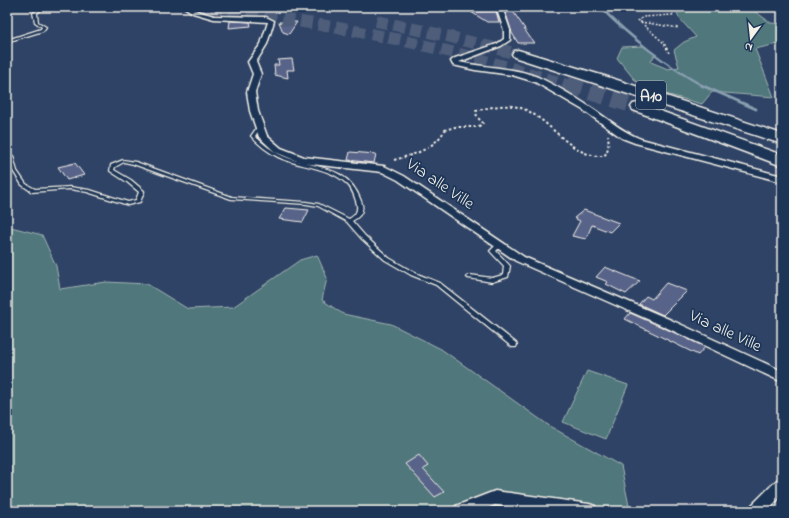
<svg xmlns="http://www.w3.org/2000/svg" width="789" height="518" font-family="'Indie Flower',sans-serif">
	<rect width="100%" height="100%" fill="#2f4366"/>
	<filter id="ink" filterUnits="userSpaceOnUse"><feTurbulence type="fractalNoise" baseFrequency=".025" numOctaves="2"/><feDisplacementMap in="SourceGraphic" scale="8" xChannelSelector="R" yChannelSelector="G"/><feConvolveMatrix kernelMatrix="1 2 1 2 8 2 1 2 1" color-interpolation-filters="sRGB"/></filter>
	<g filter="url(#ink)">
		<g fill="#4f777b" stroke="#a2b4b2">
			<path d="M675 7H749L771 23 782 24V43L755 49 774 97 712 92 702 104 644 88 634 79 617 58 622 47 643 46 655 54 651 62 668 69 679 67 674 50 684 42 696 37 679 18Z"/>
			<path d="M7 226 42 235 56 266 60 289 106 282 147 284 188 309 233 307 300 260 317 255 327 278 322 300 343 314 391 324 441 349 551 427 621 466 629 506 618 511H7Z"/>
			<path d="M587 371 628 385 606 439 563 422Z"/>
		</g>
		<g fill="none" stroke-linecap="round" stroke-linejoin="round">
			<path stroke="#899fb0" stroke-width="2.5" d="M600 7C629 36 667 66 703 86"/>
			<path stroke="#899fb0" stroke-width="3" d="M701 85 756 109"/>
		</g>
		<g fill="#59638a" stroke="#f4f1e8">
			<path d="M512 10 525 29H524L534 43H518L512 33 505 11Z"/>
			<path d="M496 11 499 22H487L471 12Z"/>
			<path d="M230 21 250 22 251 26 229 28Z"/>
			<path d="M279 22H297L289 34 283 32Z"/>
			<path d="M292 59 294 70H287L288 78 275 75 274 65H279L278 60Z"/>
			<path d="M350 152 376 154 374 163 348 160Z"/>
			<path d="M75 163 84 175 67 180 58 167Z"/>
			<path d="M286 208 309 210 303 222 279 219Z"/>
			<path d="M584 210 619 223 610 232 592 225 586 239 572 236 580 221 574 218Z"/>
			<path d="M605 267 632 278 640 281 626 294 606 284 608 282 596 277Z"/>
			<path d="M666 283 687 291 663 315 639 304 646 296 652 299Z"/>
			<path d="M630 313 662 327 705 347 698 355 625 319Z"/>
			<path d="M419 455 428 466 423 469 444 492 435 497 405 464Z"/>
		</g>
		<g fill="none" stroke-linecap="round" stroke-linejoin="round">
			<g stroke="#4d5d7a" stroke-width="12" stroke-dasharray="12 6" stroke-linecap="butt">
				<path d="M193 7C265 16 338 26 409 42 463 54 517 69 570 86"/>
				<path d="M376 21 447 36 518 54"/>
			</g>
			<path stroke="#4d5d7a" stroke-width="16" stroke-dasharray="16 8" stroke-linecap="butt" d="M567 85 638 107"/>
			<defs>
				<g id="service">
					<path d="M42 7H45L37 13 38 22 46 27 43 31 7 42V40L41 29 42 27 35 22 33 13Z"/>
					<path d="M258 126H260L261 127 255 136C263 144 272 151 283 156 314 169 348 164 361 201 365 211 360 217 352 221L365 236 389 258 415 273 440 283 516 343 517 345 516 347H512L436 285 411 275 385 260 361 238 347 222 318 206 306 204 231 199 133 164 124 162 115 167 114 170 131 180 144 191V192L140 202 128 205 87 192 70 189 32 192 22 185 13 171 9 158 7 157V155L13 156 17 171 26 184 35 189 70 187 90 190 128 202 136 200 139 192 127 182 110 171 111 165 123 160 136 162 232 197 306 202 319 204 349 219C356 215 359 210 356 201 354 195 352 188 346 183 329 167 299 167 278 157 268 152 258 144 251 136Z"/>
					<path d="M499 243 502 245 496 251 510 266 508 277 492 282 468 278 467 277 468 276 470 275 492 278 503 275 504 266 490 251 497 244Z"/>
				</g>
				<g id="minor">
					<path d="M184 7H191L197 11 214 16 266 17 274 21 267 44 256 62 261 74 255 92 258 111 267 136 281 148 304 157 384 166 404 176 524 257 671 320 782 371V382L663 326 516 261 398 180 382 172 302 163 275 152 259 137 250 111 247 92 253 74 248 62 261 44 268 22 214 19 193 13Z"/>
					<path d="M496 7H502L510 30V40L501 46 459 62C485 68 518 67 542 79 558 87 575 97 590 107 607 118 622 132 641 139L782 176V182L635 143 622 138 583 110 535 82 512 75 475 70 453 65 451 61 455 58 497 44 504 39V30Z"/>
					<path d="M782 478V495L767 511H749L751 506 777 480Z"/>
					<path d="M495 491 589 504 595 506 597 511H539L495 505 480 511H454L456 506Z"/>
				</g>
				<g id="motorway">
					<path d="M518 50 614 79 782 134V144L514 57 512 54 514 51Z"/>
					<path d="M638 103 782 155V166L633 110 631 107 633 104Z"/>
				</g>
			</defs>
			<use href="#service" stroke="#f4f1e8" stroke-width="2.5"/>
			<use href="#minor" stroke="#f4f1e8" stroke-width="3"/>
			<use href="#motorway" stroke="#f4f1e8" stroke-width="3"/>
			<g stroke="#f4f1e8" stroke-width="1.5" stroke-dasharray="2 2" stroke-linecap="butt">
				<path d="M640 22 679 28"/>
				<path d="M669 53 664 43 638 20 644 17 672 15 674 14 671 7"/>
			</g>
			<path stroke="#f4f1e8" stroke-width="2" stroke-dasharray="2.5 2.5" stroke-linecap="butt" d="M394 160C415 154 433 150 445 130L455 127H478L483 123 477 117 476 111C490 107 507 103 521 108 552 119 569 158 604 156 609 150 609 143 608 135"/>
			<use href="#service" fill="#1d3557" fill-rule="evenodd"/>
			<use href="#minor" fill="#1d3557" fill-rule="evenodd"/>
			<use href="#motorway" fill="#1d3557" fill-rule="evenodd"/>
		</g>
	</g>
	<g text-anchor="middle" stroke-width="3.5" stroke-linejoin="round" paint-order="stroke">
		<rect fill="#1d3557" stroke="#b4b9bc" stroke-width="1" x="636" y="81" width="30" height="28" rx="3"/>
		<g font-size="16" font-weight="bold" fill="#f4f1e8">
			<text x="651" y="101">A10</text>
		</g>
		<g font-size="17" fill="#f4f1e8" stroke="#1d3557">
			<text transform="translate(441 183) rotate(34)" y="6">Via alle Ville</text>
			<text transform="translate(726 330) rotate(25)" y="6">Via alle Ville</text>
		</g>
	</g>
	<rect width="789" height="518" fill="none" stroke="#1d3557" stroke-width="24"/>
	<rect x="12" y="12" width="765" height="494" fill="none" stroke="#f4f1e8" stroke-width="1.5" filter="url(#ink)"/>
	<g transform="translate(751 38) rotate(195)" stroke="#1d3557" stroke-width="3" paint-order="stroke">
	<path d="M0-3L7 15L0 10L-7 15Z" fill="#f4f1e8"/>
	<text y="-6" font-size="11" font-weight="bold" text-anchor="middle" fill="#f4f1e8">N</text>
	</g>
</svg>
